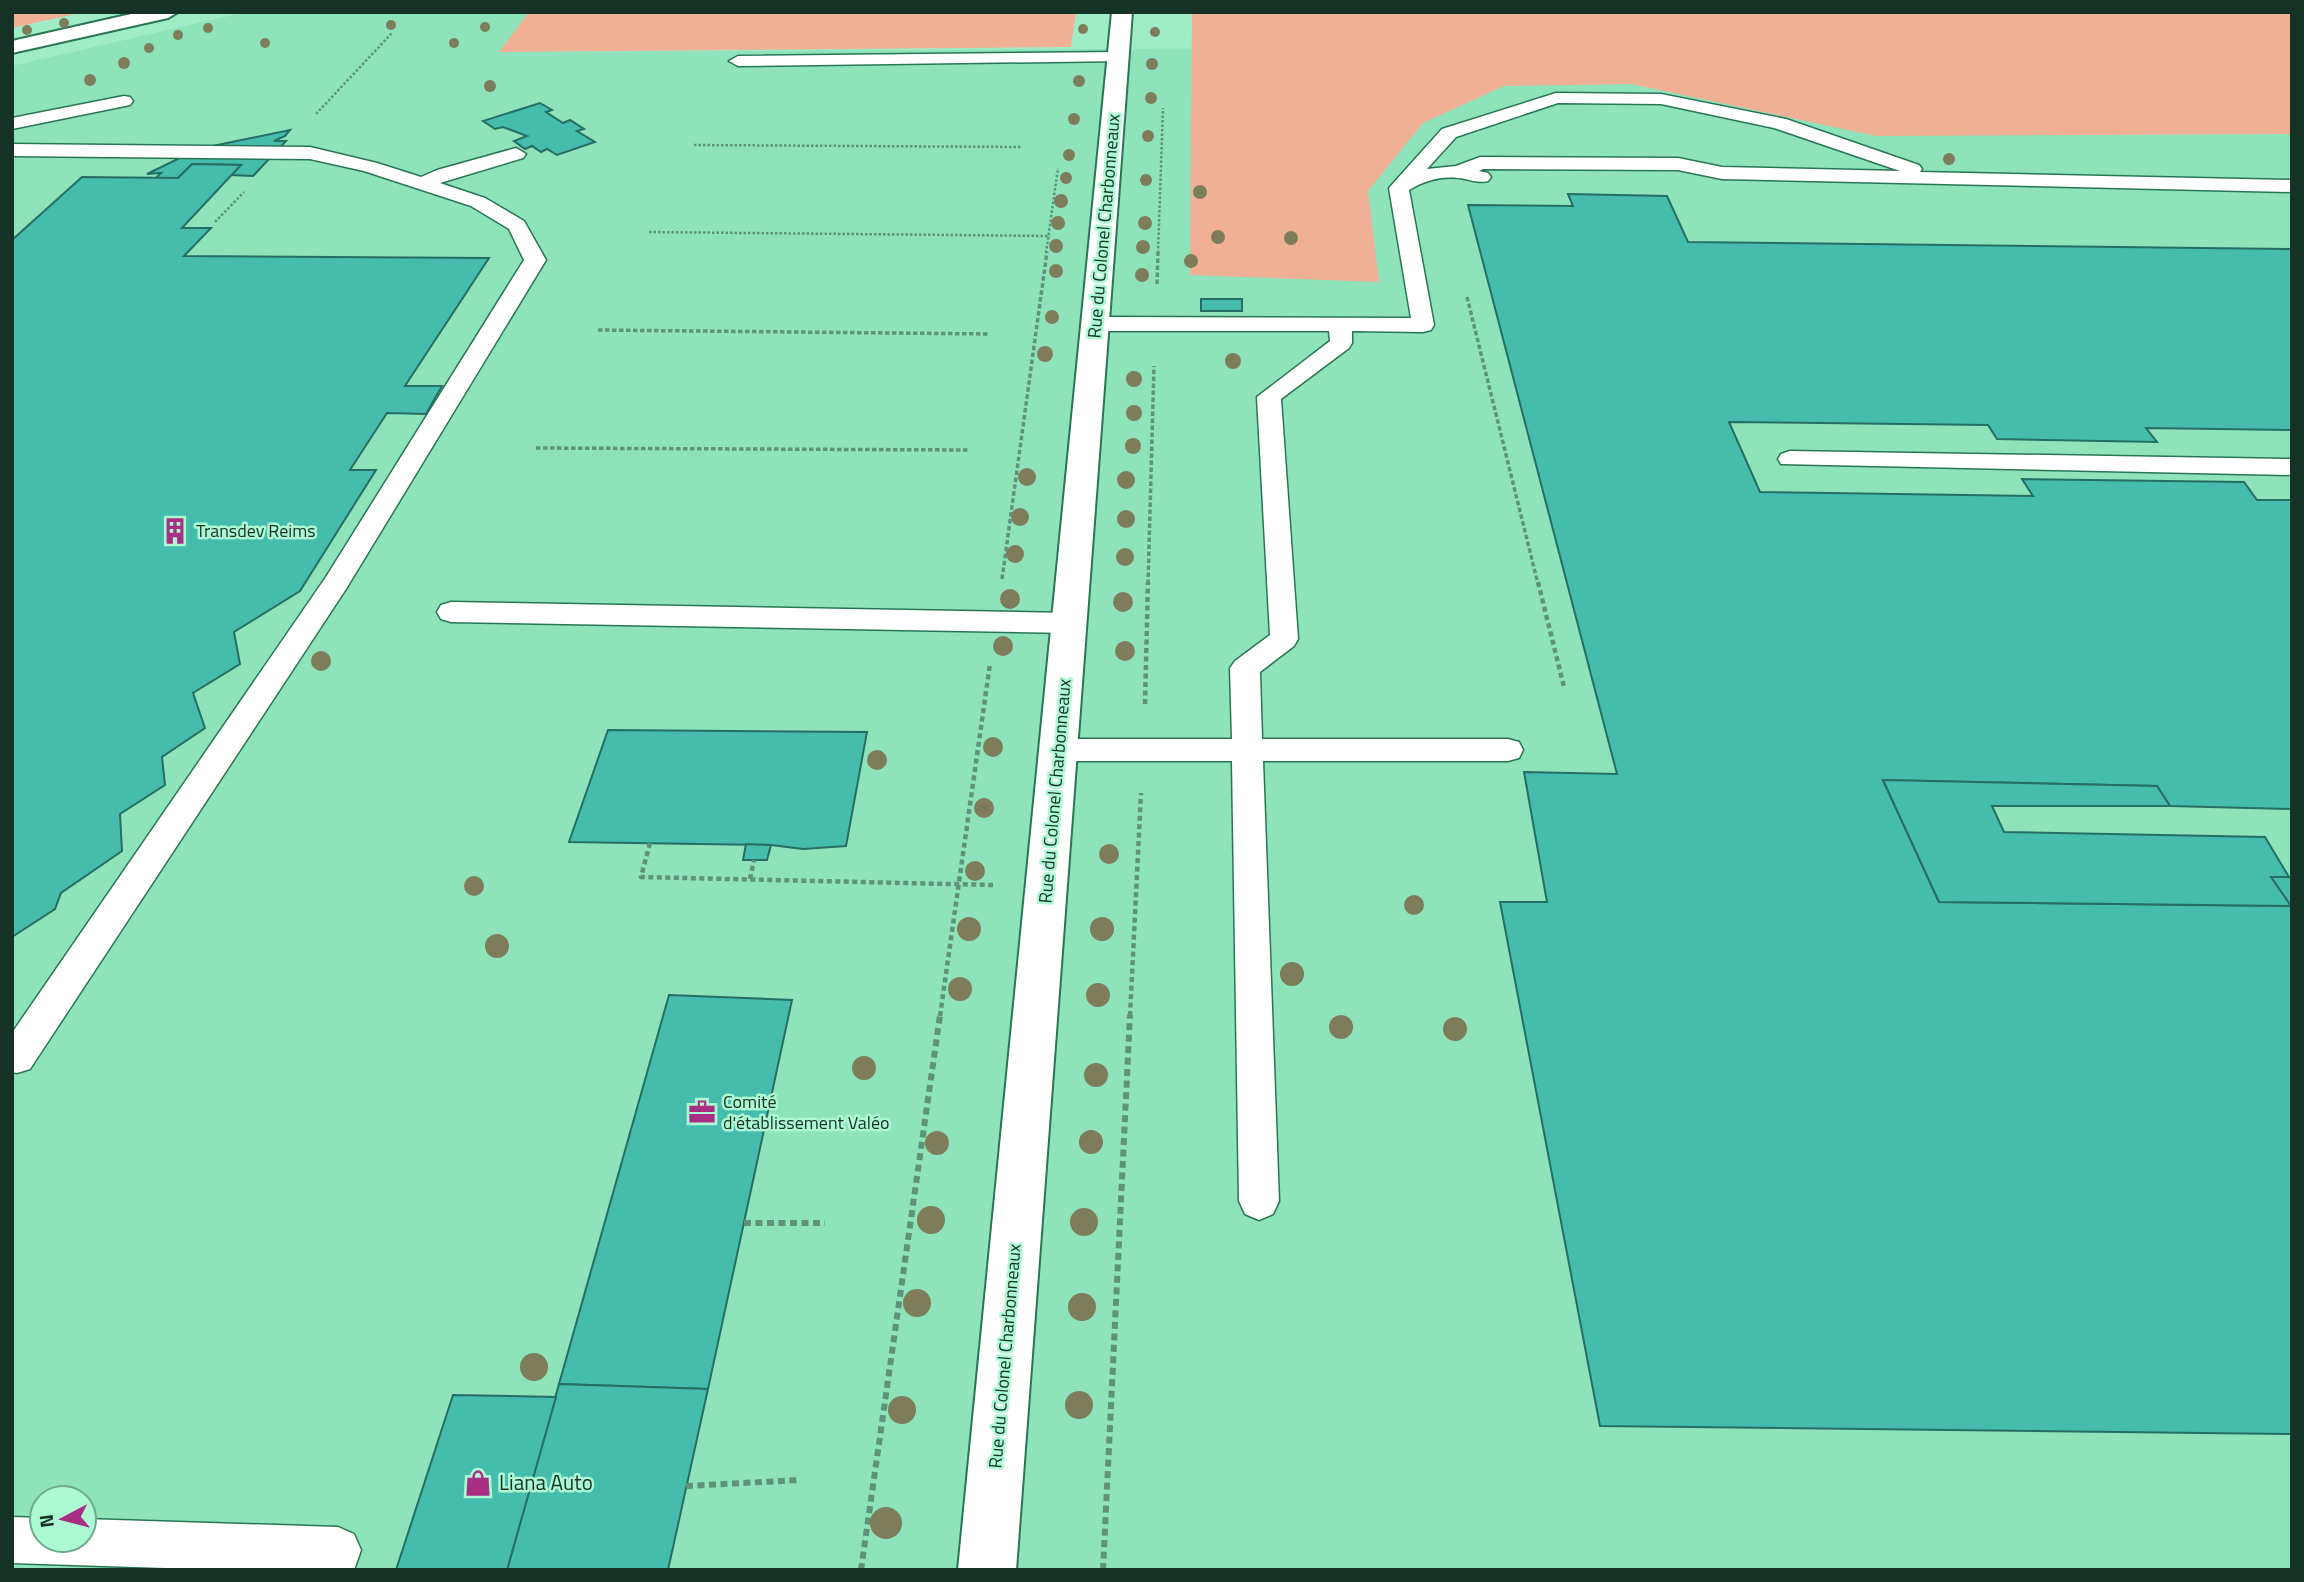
<svg xmlns="http://www.w3.org/2000/svg" width="2304" height="1582" font-family="'Titillium Web',sans-serif">
	<rect width="100%" height="100%" fill="#a0ecc7"/>
	<path fill="#8ee3bb" fill-rule="evenodd" d="M246 12H529L500 52 2292 43V1570H12V66ZM42 1498H84V1540H42Z"/>
	<g fill="#efb096">
		<path d="M12 12H84L12 28Z"/>
		<path d="M529 12H1076L1071 47 499 52Z"/>
		<path d="M1192 12H2292V134L1876 136 1631 84 1504 86 1423 123 1368 191 1379 282 1190 275Z"/>
	</g>
	<g fill="#45bcac" stroke="#256e64" stroke-width="2">
		<path d="M540 103 552 110 546 112 563 123 570 120 584 129 577 131 595 142 557 155 547 149 541 152 532 146 525 149 514 141 527 136 503 127 495 129 483 121Z"/>
		<path d="M290 130 285 136 274 141H286L253 176 231 175 241 165 192 164 178 178H156L161 173 147 174 198 149Z"/>
		<path d="M192 164 241 165 182 228H211L184 256 489 258 405 386H442L426 414 387 413 350 470H376L300 591 234 632 240 664 193 693 205 728 162 757 165 785 120 814 122 851 61 893 55 909 12 937V240L82 177 178 178Z"/>
		<path d="M1568 194 1667 196 1688 242 2292 249V430L2146 428 2157 442 1997 439 1988 425 1729 422 1760 492 2033 496 2022 479 2244 482 2257 500H2292V809L2170 806 2157 786 1883 780 1939 902 2291 906 2271 877H2292V1434L1600 1426 1500 902H1547L1524 772 1617 774 1468 205 1573 206Z"/>
		<rect x="1201" y="299" width="41" height="12"/>
		<path d="M608 730 867 732 846 846 803 849 771 845 569 842Z"/>
		<path d="M1883 780 2157 786 2170 806H1992L2004 832 2265 837 2289 877H2271L2291 906 1939 902Z"/>
		<path d="M746 844 771 845 767 860H743Z"/>
		<path d="M669 995 792 1000 708 1389 559 1384Z"/>
		<path d="M559 1384 708 1389 668 1570H507Z"/>
		<path d="M453 1395 556 1397 507 1570H396Z"/>
	</g>
	<g fill="none" stroke-linecap="round" stroke-linejoin="round">
		<defs>
			<g id="lane">
				<path d="M1118 52 1124 53 1127 57 1124 61 738 66 729 61 738 56Z"/>
				<path d="M1556 93 1661 94 1786 119 1919 165 1922 169 1920 172 2292 180V192L1722 179 1678 170 1483 169 1479 171 1488 173 1491 177 1488 181C1480 183 1473 181 1465 179 1445 175 1427 179 1409 190L1434 325 1431 330 1423 332 1352 331V343L1349 348 1281 399 1298 639 1294 646 1260 672 1262 739H1508L1519 742 1523 750 1519 758 1508 761H1263L1279 1201 1273 1214 1259 1220 1245 1214 1239 1201 1232 761H1059L1048 758 1044 750 1048 742 1059 739H1232L1230 668 1235 661 1270 635 1257 397 1330 341 1329 331H1095L1087 329 1084 324 1087 319 1095 317 1411 318 1389 188 1442 129ZM1558 103 1661 104 1774 128 1900 171 1722 167 1678 158 1480 157 1456 166 1427 169 1456 137Z"/>
				<path d="M124 96 130 97 133 101 130 105 12 129V118Z"/>
				<path d="M12 144 310 147 377 163 421 177 437 170 516 148 526 154 523 158 440 183 485 198 524 221 546 260 346 589 30 1069 17 1073 12 1072V1033L326 577 524 260 509 229 471 206 364 171 310 159 12 156Z"/>
				<path d="M1790 451 2292 459V475L1781 464 1778 459 1781 454Z"/>
				<path d="M451 602 1069 613 1079 616 1083 623 1079 630 1069 633 451 622 441 619 437 612 441 605Z"/>
				<path d="M12 1517 42 1518V1540H84V1519L338 1527 354 1534 361 1550 354 1570H227L12 1563Z"/>
			</g>
			<path id="street" d="M1112 12H1132L1016 1570H958Z"/>
			<path id="secondary" d="M140 12H178L168 18 12 53V41Z"/>
		</defs>
		<use href="#lane" stroke="#297657" stroke-width="3"/>
		<use href="#street" stroke="#297657" stroke-width="4"/>
		<use href="#secondary" stroke="#297657" stroke-width="4"/>
		<g stroke="#5d937a" stroke-width="2.5" stroke-dasharray="2.5 2" stroke-linecap="butt">
			<path d="M316 114 392 33"/>
			<path d="M694 145 1021 147"/>
			<path d="M215 222 244 192"/>
			<path d="M649 232 1050 236"/>
			<path d="M1046 253 1058 168"/>
			<path d="M1158 253 1163 108"/>
		</g>
		<g stroke="#5d937a" stroke-width="3.5" stroke-dasharray="4.5 2.5" stroke-linecap="butt">
			<path d="M1157 284 1158 252"/>
			<path d="M1467 297 1538 584"/>
			<path d="M598 330 990 334"/>
			<path d="M536 448 970 450"/>
			<path d="M1002 579 1047 252"/>
			<path d="M1148 584 1154 366"/>
		</g>
		<g stroke="#5d937a" stroke-width="4.5" stroke-dasharray="5 3.5" stroke-linecap="butt">
			<path d="M1538 582 1564 687"/>
			<path d="M1145 704 1148 582"/>
			<path d="M650 843 641 877 993 885"/>
			<path d="M750 879 754 860"/>
			<path d="M940 1016 990 664"/>
			<path d="M1130 1016 1141 793"/>
		</g>
		<g stroke="#5d937a" stroke-width="6" stroke-dasharray="7 4.5" stroke-linecap="butt">
			<path d="M744 1223H825"/>
			<path d="M686 1486 800 1480"/>
			<path d="M861 1570 940 1015"/>
			<path d="M1103 1570 1130 1015"/>
		</g>
		<use href="#lane" fill="#fff" fill-rule="evenodd"/>
		<use href="#street" fill="#fff" fill-rule="evenodd"/>
		<use href="#secondary" fill="#fff" fill-rule="evenodd"/>
	</g>
	<g fill="#7d7d5b">
		<circle cx="64" cy="23" r="5"/>
		<circle cx="391" cy="25" r="5"/>
		<circle cx="485" cy="27" r="5"/>
		<circle cx="208" cy="28" r="5"/>
		<circle cx="1083" cy="29" r="5"/>
		<circle cx="27" cy="30" r="5"/>
		<circle cx="1155" cy="32" r="5"/>
		<circle cx="178" cy="35" r="5"/>
		<circle cx="265" cy="43" r="5"/>
		<circle cx="454" cy="43" r="5"/>
		<circle cx="149" cy="48" r="5"/>
		<circle cx="124" cy="63" r="6"/>
		<circle cx="1152" cy="64" r="6"/>
		<circle cx="90" cy="80" r="6"/>
		<circle cx="1079" cy="81" r="6"/>
		<circle cx="490" cy="86" r="6"/>
		<circle cx="1151" cy="98" r="6"/>
		<circle cx="1074" cy="119" r="6"/>
		<circle cx="1148" cy="136" r="6"/>
		<circle cx="1069" cy="155" r="6"/>
		<circle cx="1949" cy="159" r="6"/>
		<circle cx="1066" cy="178" r="6"/>
		<circle cx="1146" cy="180" r="6"/>
		<circle cx="1200" cy="192" r="7"/>
		<circle cx="1061" cy="201" r="7"/>
		<circle cx="1058" cy="223" r="7"/>
		<circle cx="1145" cy="223" r="7"/>
		<circle cx="1218" cy="237" r="7"/>
		<circle cx="1291" cy="238" r="7"/>
		<circle cx="1056" cy="246" r="7"/>
		<circle cx="1143" cy="247" r="7"/>
		<circle cx="1191" cy="261" r="7"/>
		<circle cx="1056" cy="271" r="7"/>
		<circle cx="1142" cy="275" r="7"/>
		<circle cx="1052" cy="317" r="7"/>
		<circle cx="1045" cy="354" r="8"/>
		<circle cx="1233" cy="361" r="8"/>
		<circle cx="1134" cy="379" r="8"/>
		<circle cx="1134" cy="413" r="8"/>
		<circle cx="1133" cy="446" r="8"/>
		<circle cx="1027" cy="477" r="9"/>
		<circle cx="1126" cy="480" r="9"/>
		<circle cx="1020" cy="517" r="9"/>
		<circle cx="1126" cy="519" r="9"/>
		<circle cx="1015" cy="554" r="9"/>
		<circle cx="1125" cy="557" r="9"/>
		<circle cx="1010" cy="599" r="10"/>
		<circle cx="1123" cy="602" r="10"/>
		<circle cx="1003" cy="646" r="10"/>
		<circle cx="1125" cy="651" r="10"/>
		<circle cx="321" cy="661" r="10"/>
		<circle cx="993" cy="747" r="10"/>
		<circle cx="877" cy="760" r="10"/>
		<circle cx="984" cy="808" r="10"/>
		<circle cx="1109" cy="854" r="10"/>
		<circle cx="975" cy="871" r="10"/>
		<circle cx="474" cy="886" r="10"/>
		<circle cx="1414" cy="905" r="10"/>
		<circle cx="969" cy="929" r="12"/>
		<circle cx="1102" cy="929" r="12"/>
		<circle cx="497" cy="946" r="12"/>
		<circle cx="1292" cy="974" r="12"/>
		<circle cx="960" cy="989" r="12"/>
		<circle cx="1098" cy="995" r="12"/>
		<circle cx="1341" cy="1027" r="12"/>
		<circle cx="1455" cy="1029" r="12"/>
		<circle cx="864" cy="1068" r="12"/>
		<circle cx="1096" cy="1075" r="12"/>
		<circle cx="1091" cy="1142" r="12"/>
		<circle cx="937" cy="1143" r="12"/>
		<circle cx="931" cy="1220" r="14"/>
		<circle cx="1084" cy="1222" r="14"/>
		<circle cx="917" cy="1303" r="14"/>
		<circle cx="1082" cy="1307" r="14"/>
		<circle cx="534" cy="1367" r="14"/>
		<circle cx="1079" cy="1405" r="14"/>
		<circle cx="902" cy="1410" r="14"/>
		<circle cx="886" cy="1523" r="16"/>
	</g>
	<defs>
		<symbol id="building-bare" viewBox="-9 -9 18 18"><path d="M-4-6H4V6H1V3H-1V6H-4ZM-2.5-4.3h1.7v1.8h-1.7ZM.8-4.3h1.7v1.8H.8ZM-2.5-1h1.7V.8h-1.7ZM.8-1h1.7V.8H.8Z" fill="#a92f84" stroke="#adf9d4" stroke-width="2.5" paint-order="stroke"/></symbol>
		<symbol id="office-bare" viewBox="-9 -9 18 18"><path d="M-6-3h4V-5.5h4V-3h4V5H-6ZM-1-4.5V-3h2v-1.5ZM-6 0V1H6V0Z" fill="#a92f84" stroke="#adf9d4" stroke-width="2.5" paint-order="stroke"/></symbol>
		<symbol id="shop-bare" viewBox="-9 -9 18 18"><path d="M-5-2.5h2.3a2.7 3.5 0 0 1 5.4 0H5L5.5 6h-11ZM-1.5-2.5h3a1.5 2.3 0 0 0-3 0Z" fill="#a92f84" stroke="#adf9d4" stroke-width="2.5" paint-order="stroke"/></symbol>
	</defs>
	<g fill-rule="evenodd">
		<use href="#building-bare" x="156" y="512" width="38" height="38"/>
		<use href="#office-bare" x="683" y="1093" width="38" height="38"/>
		<use href="#shop-bare" x="459" y="1464" width="38" height="38"/>
	</g>
	<g text-anchor="middle" stroke-width="5" stroke-linejoin="round" paint-order="stroke">
		<g font-size="18" fill="#143326" stroke="#adf9d4">
			<text transform="translate(1104 226) rotate(-85)" y="6">Rue du Colonel Charbonneaux</text>
			<text transform="translate(1055 791) rotate(-85)" y="6">Rue du Colonel Charbonneaux</text>
			<text transform="translate(1005 1356) rotate(-85)" y="6">Rue du Colonel Charbonneaux</text>
		</g>
		<g font-size="18" fill="#143326" stroke="#adf9d4" text-anchor="start">
			<text x="196" y="537">Transdev Reims</text>
			<text x="723" y="1108">Comité<tspan x="723" dy="21">d'établissement Valéo</tspan></text>
		</g>
		<g font-size="21" fill="#143326" stroke="#adf9d4" text-anchor="start">
			<text x="499" y="1490">Liana Auto</text>
		</g>
	</g>
	<rect width="2304" height="1582" fill="none" stroke="#143326" stroke-width="28"/>
	<g transform="translate(63 1519) rotate(263)"><circle r="33" fill="#adf9d4" stroke="#70aa8e" stroke-width="2"/>
	<path d="M0-5L12 26L0 18L-12 26Z" fill="#a92f84"/>
	<text y="-10" font-size="19" font-weight="bold" text-anchor="middle" fill="#143326">N</text>
	</g>
</svg>
